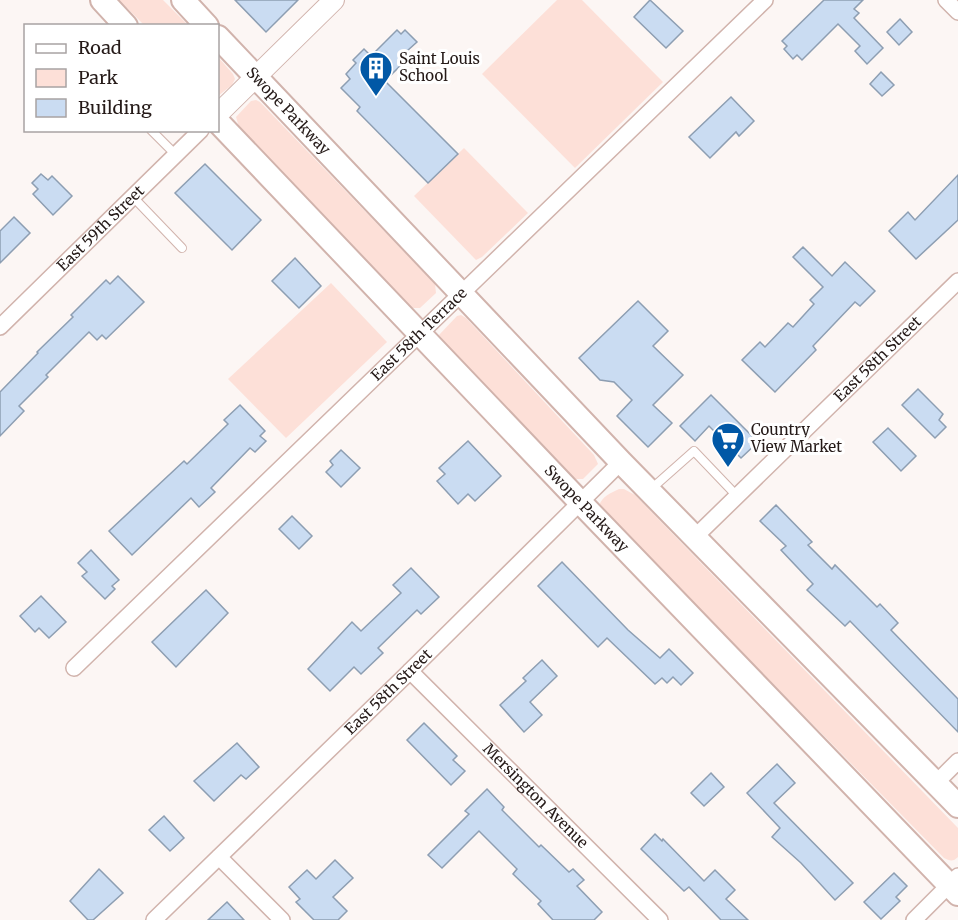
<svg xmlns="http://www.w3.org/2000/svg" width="958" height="920" font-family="Merriweather,serif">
	<rect width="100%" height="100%" fill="#fcf6f4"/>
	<g fill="#fde0d8">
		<path d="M119 0H163L188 25H144Z"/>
		<path d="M557 0H582L663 82 575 168 482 74Z"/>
		<path d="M218 57 233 74 235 79 232 85 218 96Z"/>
		<path d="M256 100 260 102 435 284 436 293 420 308H412L406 304 239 127 236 117 251 101Z"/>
		<path d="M464 148 528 213 482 257 476 260 414 196Z"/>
		<path d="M331 283 387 342 286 438 228 379Z"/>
		<path d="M461 315 466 318 594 455 598 464 583 479H575L570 475 441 340 439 335 457 316Z"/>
		<path d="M619 489H624L635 495 958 828V857C953 862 950 861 944 858L603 511 599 506C602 496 611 493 619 489Z"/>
	</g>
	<g fill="#cadcf2" stroke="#8d9eb2" stroke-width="1.5">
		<path d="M235 0H298L266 32Z"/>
		<path d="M650 0 683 31 666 48 634 17Z"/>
		<path d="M824 0H863L854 9 859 13 854 18 883 48 867 64 855 51 860 46 838 24 802 60 797 55 793 59 784 49 787 46 782 41Z"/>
		<path d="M900 19 912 32 899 45 887 32Z"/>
		<path d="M397 30 401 34 405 30 417 42 407 51 411 55 385 81 458 154 428 183 357 111 360 107 341 88 350 79 346 74 356 63 353 60 364 49 371 56Z"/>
		<path d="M881 72 894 85 882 96 870 84Z"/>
		<path d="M731 97 754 121 739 136 736 132 710 158 689 137Z"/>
		<path d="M205 164 261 220 232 250 175 193Z"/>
		<path d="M41 174 48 180 52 176 72 196 53 215 33 194 38 189 32 183Z"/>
		<path d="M958 175V220L916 259 889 231 908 212 915 220Z"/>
		<path d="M14 217 30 233 0 263V231Z"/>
		<path d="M803 247 832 276 845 262 875 291 860 306 855 302 813 346 816 350 775 392 742 360 760 342 765 347 788 323 793 327 814 304 810 300 823 287 793 257Z"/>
		<path d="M295 258 321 286 299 308 272 281Z"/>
		<path d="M118 276 144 302 106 339 102 335 97 340 89 332 46 375 48 377 19 406 24 411 0 436V392L38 353 37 352 73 317 71 315 106 280 110 284Z"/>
		<path d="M638 301 668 331 653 346 683 375 653 405 672 423 648 447 617 416 632 400 614 382 600 380 579 358Z"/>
		<path d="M918 389 943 414 939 420 946 427 935 438 902 405Z"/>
		<path d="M711 395 758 442 741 458 709 426 695 441 680 426Z"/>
		<path d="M240 405 265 431 260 436 266 441 255 452 250 448 211 488 215 492 199 507 191 498 132 555 109 531 184 461 187 464 228 424 224 420Z"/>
		<path d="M888 428 916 456 901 471 873 442Z"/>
		<path d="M468 441 501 476 475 501 468 494 458 504 437 481 445 474 439 468Z"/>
		<path d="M341 450 360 468 341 487 326 472 333 465 330 461Z"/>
		<path d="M776 505 812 542 808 545 832 569 835 565 877 607 880 604 898 623 891 630 958 699V732L850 621 845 626 807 590 813 584 781 550 786 546 760 521Z"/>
		<path d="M292 516 312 536 299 549 279 529Z"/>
		<path d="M91 550 119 580 112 586 115 589 105 599 82 576 87 572 78 563Z"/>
		<path d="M562 562 628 630 660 658 669 649 693 673 681 685 673 677 667 683 662 678 655 684 607 638 598 647 538 586Z"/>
		<path d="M411 568 439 597 421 614 417 610 378 648 383 653 361 674 354 667 330 691 308 669 352 622 361 631 401 593 393 585Z"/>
		<path d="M206 590 228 613 176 667 152 642Z"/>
		<path d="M41 596 66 622 49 638 39 628 35 632 20 616Z"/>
		<path d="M542 660 557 676 530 702 542 715 524 732 500 705 526 681 523 678Z"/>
		<path d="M424 723 457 756 453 760 465 771 451 785 407 740Z"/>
		<path d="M237 743 259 767 246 779 241 775 214 801 194 781Z"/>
		<path d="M777 764 795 783 774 803 853 883 835 900 801 863 772 837 780 828 747 793Z"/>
		<path d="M711 773 724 787 704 806 691 793Z"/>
		<path d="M487 789 504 807 502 810 539 847 541 845 569 872 573 869 584 880 577 886 602 912 594 920H553L538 904 541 901 513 874 517 869 479 831 442 868 428 855 469 814 465 811Z"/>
		<path d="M164 816 184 838 170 851 149 830Z"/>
		<path d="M655 834 662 841 663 839 704 881 715 870 735 890 726 899 748 920H721L689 887 684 891 641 849Z"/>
		<path d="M335 860 353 878 333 897 347 911 338 920H314L296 902 300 899 289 887 307 870 316 879Z"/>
		<path d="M99 869 123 893 93 920H88L70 901Z"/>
		<path d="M894 873 907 886 896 897 900 901 881 919 864 902Z"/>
		<path d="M227 902 244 920H208Z"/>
	</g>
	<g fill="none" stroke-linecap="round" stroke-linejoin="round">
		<defs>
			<g id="service">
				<path d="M151 130 176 155"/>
				<path d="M133 197 182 248"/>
				<path d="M650 490 694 451 737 496"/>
			</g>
			<g id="minor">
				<path d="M946 0 958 12"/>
				<path id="s1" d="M0 327 201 130"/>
				<path id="s2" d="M695 537 958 281"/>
				<path id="s3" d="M74 668 765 0"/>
				<path id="s4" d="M410 671 660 920"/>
				<path d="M936 783 958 761"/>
				<path d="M219 857 282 920"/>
				<path id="s5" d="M154 920 404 677 621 462"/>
				<path d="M914 920 958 876"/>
			</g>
			<path id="tertiary" d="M218 114 334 0"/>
			<g id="secondary">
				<path d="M102 0 126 26"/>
				<path d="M183 0 207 26"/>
				<path id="s6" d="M218 37 621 462 958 806"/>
				<path id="s7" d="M218 122 580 502 958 894"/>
			</g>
		</defs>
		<use href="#service" stroke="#d1b3ac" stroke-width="10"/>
		<use href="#minor" stroke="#d1b3ac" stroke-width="18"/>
		<use href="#tertiary" stroke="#d1b3ac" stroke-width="22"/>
		<use href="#secondary" stroke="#d1b3ac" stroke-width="26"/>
		<use href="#service" stroke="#fff" stroke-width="8"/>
		<use href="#minor" stroke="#fff" stroke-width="15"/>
		<use href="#tertiary" stroke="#fff" stroke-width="20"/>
		<use href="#secondary" stroke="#fff" stroke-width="22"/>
	</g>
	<defs>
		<symbol id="building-pin" viewBox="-11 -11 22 30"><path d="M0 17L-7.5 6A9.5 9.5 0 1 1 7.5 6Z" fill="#0158a6" stroke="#fff"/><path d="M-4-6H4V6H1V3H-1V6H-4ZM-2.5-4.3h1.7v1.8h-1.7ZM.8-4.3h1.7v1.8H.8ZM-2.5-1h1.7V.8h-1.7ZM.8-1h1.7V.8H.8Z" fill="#fff"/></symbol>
		<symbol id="supermarket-pin" viewBox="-11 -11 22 30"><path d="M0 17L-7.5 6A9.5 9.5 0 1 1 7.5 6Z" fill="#0158a6" stroke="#fff"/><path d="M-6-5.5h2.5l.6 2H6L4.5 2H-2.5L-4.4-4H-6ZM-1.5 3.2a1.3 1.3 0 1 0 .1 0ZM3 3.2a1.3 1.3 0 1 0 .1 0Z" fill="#fff"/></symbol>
	</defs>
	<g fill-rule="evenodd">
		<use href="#building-pin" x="357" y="49" width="38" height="52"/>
		<use href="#supermarket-pin" x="709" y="420" width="38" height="52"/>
	</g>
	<g text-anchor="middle" stroke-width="6" stroke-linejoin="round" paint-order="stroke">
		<g font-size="15" fill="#251a18" stroke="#fff" text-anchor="start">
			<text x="399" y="64">Saint Louis<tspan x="399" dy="17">School</tspan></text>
			<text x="751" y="435">Country<tspan x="751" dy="17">View Market</tspan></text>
		</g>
		<g font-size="15" fill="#251a18" stroke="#fff">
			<text dy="5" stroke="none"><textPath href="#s6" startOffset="102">Swope Parkway</textPath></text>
			<text dy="5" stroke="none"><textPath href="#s1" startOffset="141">East 59th Street</textPath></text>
			<text dy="5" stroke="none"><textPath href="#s3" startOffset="480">East 58th Terrace</textPath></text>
			<text dy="5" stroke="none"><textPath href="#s2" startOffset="255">East 58th Street</textPath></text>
			<text dy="5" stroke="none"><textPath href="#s7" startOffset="534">Swope Parkway</textPath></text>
			<text dy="5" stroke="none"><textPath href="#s5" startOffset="327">East 58th Street</textPath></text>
			<text dy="5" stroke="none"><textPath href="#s4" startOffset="177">Mersington Avenue</textPath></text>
		</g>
	</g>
	<rect x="24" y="24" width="195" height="108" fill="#ffffff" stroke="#a8a3a3" stroke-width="1.5"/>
	<rect x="36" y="44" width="30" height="9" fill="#ffffff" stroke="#a8a3a3" stroke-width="1.5"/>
	<text x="78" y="54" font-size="18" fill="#251a18">Road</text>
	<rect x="36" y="69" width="30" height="18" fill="#fde0d8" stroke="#a8a3a3" stroke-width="1.5"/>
	<text x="78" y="84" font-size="18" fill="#251a18">Park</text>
	<rect x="36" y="99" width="30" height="18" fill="#cadcf2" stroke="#a8a3a3" stroke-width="1.5"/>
	<text x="78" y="114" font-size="18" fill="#251a18">Building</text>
</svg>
